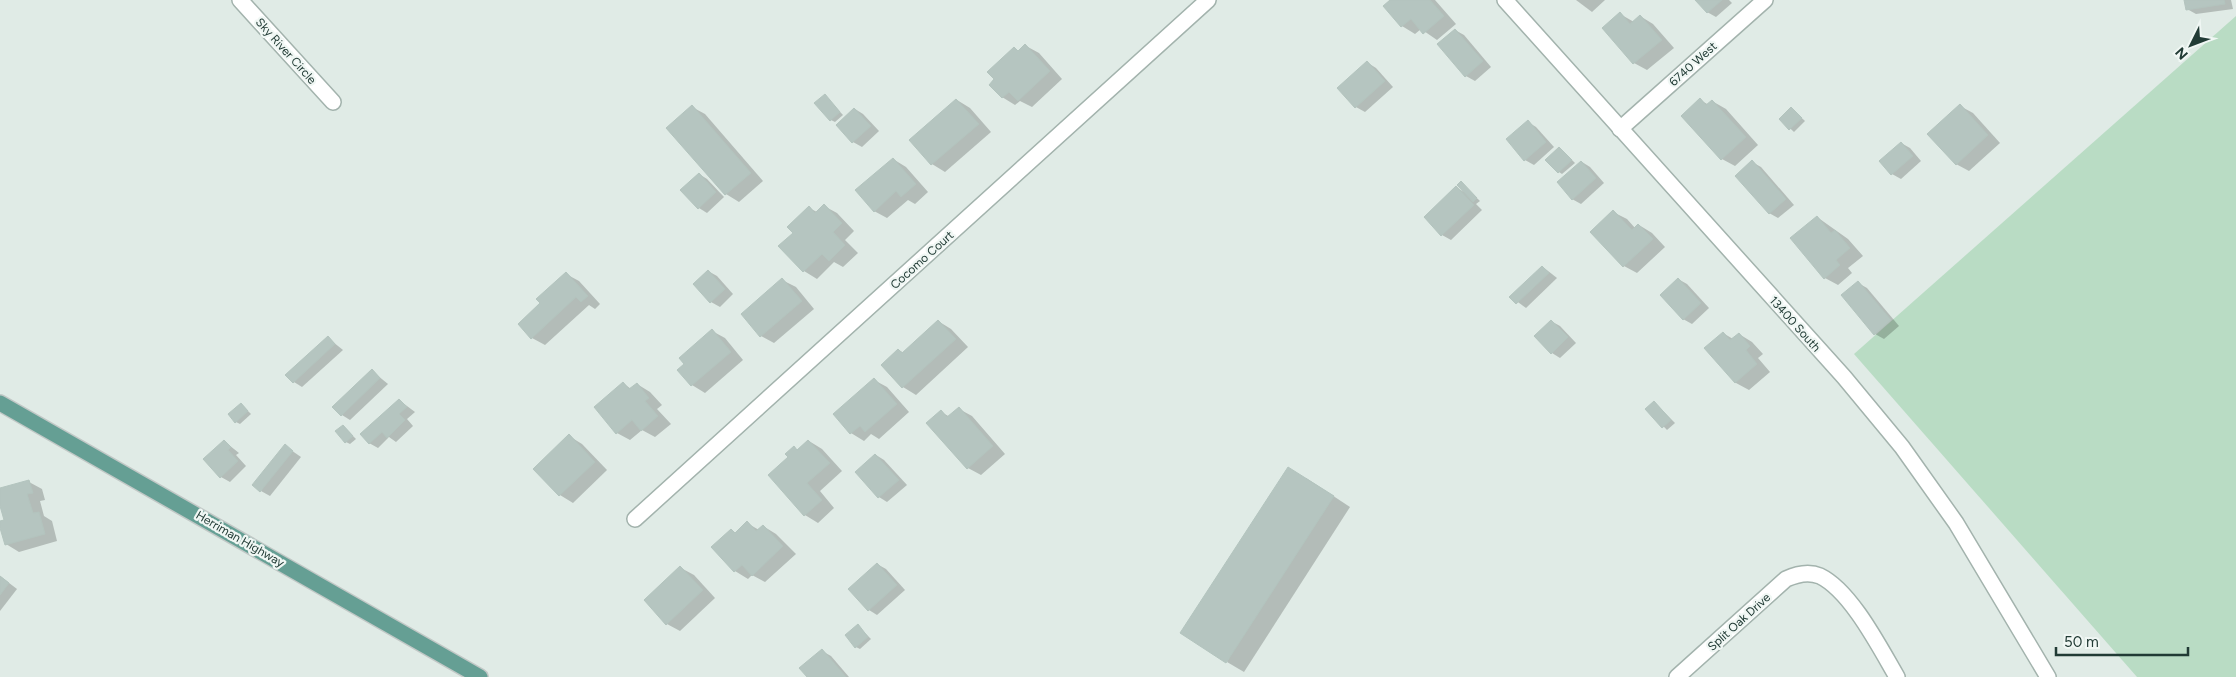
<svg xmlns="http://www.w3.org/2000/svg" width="2236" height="677" font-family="Figtree,sans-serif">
	<rect width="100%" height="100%" fill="#e0ebe6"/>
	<path fill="#b9dcc4" d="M2236 16V677H2137L1854 354Z"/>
	<g fill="#0003">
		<path d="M1392 0H1435L1456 24 1437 40 1421 29 1415 34 1402 26 1385 6Z"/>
		<path d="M1576 0H1605L1592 12Z"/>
		<path d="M1697 0H1729L1732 3 1716 17 1707 12Z"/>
		<path d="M2185 0H2231L2233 9 2196 14 2187 9Z"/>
		<path d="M1620 14 1634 22 1640 16 1653 24 1674 48 1647 70 1634 63Z"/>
		<path d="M1455 30 1464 35 1491 67 1475 81 1466 76Z"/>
		<path d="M1026 46 1039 53 1062 79 1032 107 1020 101 1015 105 1002 97 1014 49 1019 52Z"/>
		<path d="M1368 63 1376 68 1393 87 1365 112 1356 107Z"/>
		<path d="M825 96 843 115 835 122 831 120Z"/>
		<path d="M957 100 970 108 991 132 945 172 932 164 911 140Z"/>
		<path d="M1700 100 1709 105 1712 101 1726 109 1758 145 1735 166 1722 159Z"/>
		<path d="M1960 106 1973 113 2000 143 1969 171 1956 164Z"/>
		<path d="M692 107 705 114 763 181 739 202 726 194Z"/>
		<path d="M855 109 863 114 879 131 862 147 853 142 837 125Z"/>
		<path d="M1792 109 1805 121 1794 132 1780 119Z"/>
		<path d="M1528 122 1536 127 1554 147 1534 165 1525 160Z"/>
		<path d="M1901 143 1910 148 1921 161 1901 179 1892 174Z"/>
		<path d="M1560 148 1575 163 1562 174 1559 172Z"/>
		<path d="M893 159 906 167 928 192 915 204 908 200 887 218 874 211Z"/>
		<path d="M1582 162 1590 167 1604 183 1581 204 1572 199Z"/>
		<path d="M1752 162 1761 167 1794 205 1778 218 1769 213Z"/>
		<path d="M699 174 707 179 724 197 707 213 699 208Z"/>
		<path d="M1461 183 1480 201 1476 204 1482 210 1451 240 1442 235 1457 188 1464 192Z"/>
		<path d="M824 206 837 213 854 231 845 240 858 253 843 267 834 262 817 279 804 271 794 233 809 208 817 212Z"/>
		<path d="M1613 212 1627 219 1635 228 1639 225 1652 233 1665 247 1637 273 1624 266Z"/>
		<path d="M1817 217 1848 239 1863 256 1848 268 1852 273 1838 285 1825 278Z"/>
		<path d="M1543 267 1557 278 1526 308 1511 297Z"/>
		<path d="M708 271 717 276 733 294 720 307 711 302Z"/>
		<path d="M566 274 579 281 600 304 595 309 589 305 545 345 532 338 542 303Z"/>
		<path d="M1678 279 1687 284 1709 308 1692 324 1683 319Z"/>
		<path d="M782 280 796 287 814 309 774 343 761 336Z"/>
		<path d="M1858 283 1867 288 1899 326 1884 339 1875 334Z"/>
		<path d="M938 321 951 329 968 347 916 395 903 387 899 350 904 353Z"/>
		<path d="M1551 321 1560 326 1576 343 1560 358 1552 353Z"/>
		<path d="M712 331 725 338 743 360 705 393 692 385 686 364Z"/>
		<path d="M1723 333 1733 339 1739 334 1752 342 1763 354 1758 358 1770 372 1749 390 1736 383 1706 348Z"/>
		<path d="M328 338 343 350 302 387 294 382Z"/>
		<path d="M372 371 388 384 350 420 342 415Z"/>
		<path d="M874 380 887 387 909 412 879 439 871 434 864 441 851 433Z"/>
		<path d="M623 383 631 389 637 384 650 392 662 405 657 409 671 424 655 437 642 430 630 440 617 433Z"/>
		<path d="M399 400 415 412 407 419 413 426 396 442 389 437 378 448 369 443Z"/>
		<path d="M1655 403 1675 423 1667 430 1647 409Z"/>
		<path d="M241 404 251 414 240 424 236 422Z"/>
		<path d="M959 409 972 416 1005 454 981 475 968 468 941 412 950 417Z"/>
		<path d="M343 426 356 439 350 444 346 442Z"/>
		<path d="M569 436 582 444 607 470 573 503 560 495 534 469Z"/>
		<path d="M224 441 239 453 236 455 246 466 230 482 221 477Z"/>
		<path d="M809 441 822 449 842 471 820 491 834 508 818 523 805 515 790 457 794 448 798 450Z"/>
		<path d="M285 446 301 457 270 496 261 491Z"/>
		<path d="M876 455 884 460 907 485 887 502 879 497 856 472Z"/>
		<path d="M1306 478 1350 507 1244 672 1227 662Z"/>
		<path d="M29 482 42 489 45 500 40 501 44 516 52 521 57 541 19 552 6 544 0 523 5 520 0 501V489Z"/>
		<path d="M747 523 759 530 763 526 776 534 796 554 765 582 752 575 748 579 735 571 731 530 736 533Z"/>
		<path d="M877 564 886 569 905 590 877 615 869 610Z"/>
		<path d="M681 568 694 575 715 598 680 631 667 624Z"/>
		<path d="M0 576 17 589 0 611Z"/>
		<path d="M858 626 871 639 860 649 856 647Z"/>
		<path d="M822 651 831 656 849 677H808Z"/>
	</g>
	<g fill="#b5c5c0" stroke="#b3c4be">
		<path d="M1390 0H1430L1444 16 1423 34 1411 19 1401 27 1383 6Z"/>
		<path d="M1695 0H1722L1707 13Z"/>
		<path d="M2184 0H2224L2225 4 2186 10Z"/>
		<path d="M1620 12 1630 24 1640 15 1662 40 1633 64 1602 28Z"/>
		<path d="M1455 29 1483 61 1465 77 1437 44Z"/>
		<path d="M1025 44 1050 71 1018 101 1009 92 1002 98 989 85 994 79 987 72 1014 47 1018 51Z"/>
		<path d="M1367 61 1385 81 1355 108 1337 88Z"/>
		<path d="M825 94 840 112 830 121 814 103Z"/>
		<path d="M1700 98 1706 105 1712 100 1746 137 1721 160 1681 116Z"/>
		<path d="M956 99 979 124 931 165 909 140Z"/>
		<path d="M1960 104 1988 135 1956 165 1927 134Z"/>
		<path d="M692 105 751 173 725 195 666 128Z"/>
		<path d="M1791 107 1802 118 1789 130 1779 119Z"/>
		<path d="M854 108 871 126 852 143 836 125Z"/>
		<path d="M1528 120 1546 142 1524 161 1506 139Z"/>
		<path d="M1901 142 1913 156 1891 175 1879 161Z"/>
		<path d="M1559 147 1572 160 1558 173 1545 160Z"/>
		<path d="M893 158 916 184 901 197 896 191 874 212 855 190Z"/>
		<path d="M1752 160 1786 199 1769 214 1735 176Z"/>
		<path d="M1581 161 1596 178 1572 200 1557 182Z"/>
		<path d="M699 173 716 192 698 209 680 190Z"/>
		<path d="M1461 181 1477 198 1473 202 1457 185Z"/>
		<path d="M1456 186 1474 205 1441 236 1424 217Z"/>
		<path d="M824 204 842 223 833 232 845 245 829 261 822 254 803 272 778 246 793 233 787 227 809 206 815 213Z"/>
		<path d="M1613 210 1632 230 1638 224 1653 239 1623 267 1590 232Z"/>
		<path d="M1817 216 1831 233 1835 230 1850 248 1836 260 1840 265 1824 279 1790 238Z"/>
		<path d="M1542 266 1549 273 1516 304 1509 297Z"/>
		<path d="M708 270 725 289 710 303 693 284Z"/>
		<path d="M566 272 588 296 581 302 576 297 531 339 518 324 540 303 536 299Z"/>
		<path d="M782 278 802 301 760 337 741 314Z"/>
		<path d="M1678 278 1701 303 1683 320 1660 295Z"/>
		<path d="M1858 281 1891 320 1874 335 1841 295Z"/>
		<path d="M938 320 956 339 902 388 881 365 898 349 902 353Z"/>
		<path d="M1551 320 1568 337 1551 354 1534 336Z"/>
		<path d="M712 329 731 352 691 386 677 370 684 364 679 358Z"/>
		<path d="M1723 332 1730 340 1739 333 1750 346 1746 350 1757 364 1735 383 1704 348Z"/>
		<path d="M328 336 335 344 293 383 285 375Z"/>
		<path d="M372 369 380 378 341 416 332 407Z"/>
		<path d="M874 378 897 404 865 432 860 426 850 434 833 414Z"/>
		<path d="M623 382 629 389 637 383 649 398 645 401 658 416 641 431 632 420 616 434 594 407Z"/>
		<path d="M399 399 407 407 399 414 405 420 387 438 382 432 369 444 360 434Z"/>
		<path d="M1654 401 1671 420 1662 428 1645 409Z"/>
		<path d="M241 403 248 411 235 423 228 414Z"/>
		<path d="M959 407 993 446 967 469 926 423 941 410 947 417Z"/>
		<path d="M343 425 353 436 345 443 335 431Z"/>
		<path d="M569 434 595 462 559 496 533 469Z"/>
		<path d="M224 440 231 447 228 450 238 461 220 478 203 459Z"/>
		<path d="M808 440 830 463 807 483 822 500 804 516 768 475 788 457 785 454 794 446 797 450Z"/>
		<path d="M285 444 293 451 260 492 252 485Z"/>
		<path d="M875 454 899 480 878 498 855 472Z"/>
		<path d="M1288 467 1334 496 1226 663 1180 633Z"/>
		<path d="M29 480 33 493 27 494 33 513 39 512 45 534 5 545 0 528V521L4 520 0 506V488Z"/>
		<path d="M747 521 756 531 763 525 783 546 752 576 742 565 734 572 711 547 731 529 735 533Z"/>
		<path d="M877 563 897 585 868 611 848 589Z"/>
		<path d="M680 566 703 590 666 625 644 600Z"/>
		<path d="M0 576 9 583 0 595Z"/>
		<path d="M858 624 868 637 855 648 845 635Z"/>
		<path d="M822 649 846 677H807L799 668Z"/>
	</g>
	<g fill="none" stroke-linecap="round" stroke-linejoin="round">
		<defs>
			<g id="minor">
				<path d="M240 0 333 102"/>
				<path d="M1505 0 1844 377 1902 447 1956 523 2048 677"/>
				<path d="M1620 129 1765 0"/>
				<path d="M635 519 1208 0"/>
				<path d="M1677 677 1786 579C1797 574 1808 571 1820 576 1851 591 1880 648 1897 677"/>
			</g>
			<path id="major" d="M0 403 480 677"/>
		</defs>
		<use href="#minor" stroke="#a3b3ad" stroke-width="18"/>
		<use href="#major" stroke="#c1c8c6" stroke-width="18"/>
		<use href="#minor" stroke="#fff" stroke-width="15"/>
		<use href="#major" stroke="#659f94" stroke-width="15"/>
	</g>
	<g text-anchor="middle" stroke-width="4.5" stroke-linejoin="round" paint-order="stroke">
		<g font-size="12" fill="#213b35" stroke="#f0f7f4">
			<text transform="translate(286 51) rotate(48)" y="4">Sky River Circle</text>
			<text transform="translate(1693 64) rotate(-42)" y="4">6740 West</text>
			<text transform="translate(922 260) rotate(-42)" y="4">Cocomo Court</text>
			<text transform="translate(1795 324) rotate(48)" y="4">13400 South</text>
			<text transform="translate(240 539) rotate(30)" y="4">Herriman Highway</text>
			<text transform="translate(1739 622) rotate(-42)" y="4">Split Oak Drive</text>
		</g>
	</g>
	<g transform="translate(2191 45) rotate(228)" stroke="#f0f7f4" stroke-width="4" paint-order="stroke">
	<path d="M0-4L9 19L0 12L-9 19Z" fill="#213b35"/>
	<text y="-8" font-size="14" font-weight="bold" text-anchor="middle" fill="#213b35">N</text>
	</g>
	<path d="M2056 647v8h132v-8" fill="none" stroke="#213b35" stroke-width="2.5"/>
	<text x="2064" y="647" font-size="15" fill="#213b35" stroke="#f0f7f4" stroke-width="4" paint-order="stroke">50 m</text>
</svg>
